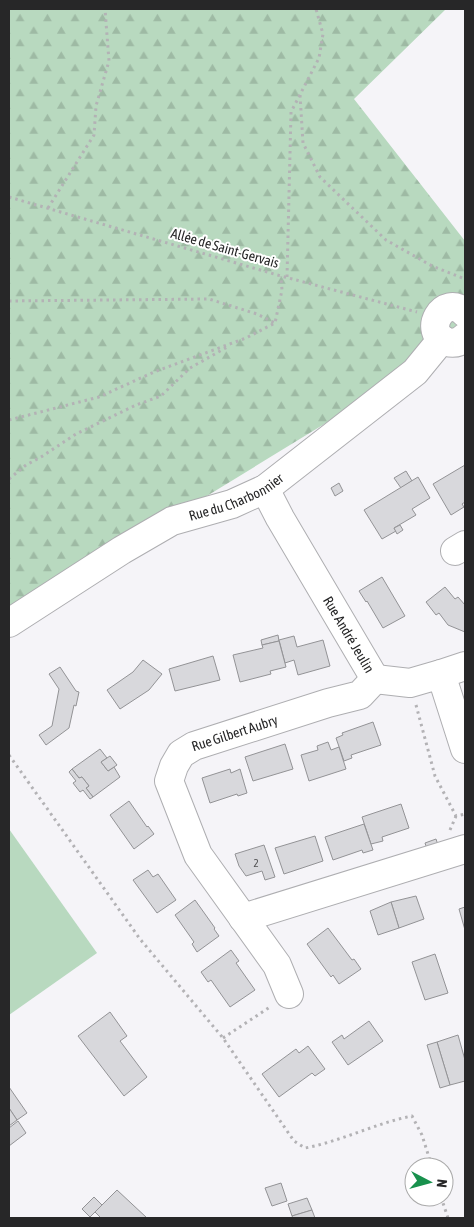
<svg xmlns="http://www.w3.org/2000/svg" width="474" height="1227" font-family="'Asap Condensed',sans-serif">
	<defs>
		<pattern id="forest-firs" width="22" height="20" patternUnits="userSpaceOnUse" patternTransform="scale(1.25)"><rect width="22" height="20" fill="#b8d9bf"/><path d="M5 1l3.5 6h-7zM16 11l3.5 6h-7z" fill="#9ebaa4"/></pattern>
	</defs>
	<rect width="100%" height="100%" fill="#f5f4f8"/>
	<path fill="url(#forest-firs)" d="M9 9H446L354 99 465 241V338L9 617Z"/>
	<path fill="#b8d9bf" d="M9 829 97 953 9 1015Z"/>
	<g fill="#d8d8dc" stroke="#939396">
		<path d="M465 465V502L462 504 464 507 451 515 433 484Z"/>
		<path d="M406 471 412 481 401 488 394 478Z"/>
		<path d="M418 477 430 498 412 509 416 515 394 528 396 531 382 539 364 510Z"/>
		<path d="M339 483 343 491 335 496 331 488Z"/>
		<path d="M400 525 403 530 397 534 394 528Z"/>
		<path d="M382 577 405 616 383 628 367 601 366 602 359 591Z"/>
		<path d="M445 587 455 599 458 597 465 605V632L448 625 439 613 436 615 426 602Z"/>
		<path d="M278 635 279 641 262 645 261 640Z"/>
		<path d="M294 636 297 647 323 640 330 666 298 675 294 660 285 663 279 640Z"/>
		<path d="M279 641 286 667 270 671 271 674 240 682 233 655 263 648 262 645Z"/>
		<path d="M213 656 220 680 175 691 169 669Z"/>
		<path d="M143 660 162 674 149 690 120 709 107 690 133 672Z"/>
		<path d="M60 667 76 691 79 692 76 706 74 705 69 728 46 745 39 735 52 726 59 689 49 674Z"/>
		<path d="M373 722 381 745 351 755 352 758 344 761 336 738 343 735 342 733Z"/>
		<path d="M328 742 331 750 339 747 346 769 309 781 301 755 318 750 317 746Z"/>
		<path d="M285 744 293 769 253 781 245 757Z"/>
		<path d="M100 749 107 758 101 762 108 771 114 767 120 777 93 797 86 788 89 786 82 777 79 778 72 769Z"/>
		<path d="M110 756 117 765 108 771 101 762Z"/>
		<path d="M72 769 79 778 82 777 89 786 86 788 93 797 90 799 83 790 80 792 73 783 76 781 69 772Z"/>
		<path d="M230 769 231 773 240 769 247 793 238 796 237 794 210 803 202 778Z"/>
		<path d="M129 801 147 827 148 826 154 834 134 849 110 815Z"/>
		<path d="M401 804 409 828 382 837 383 841 371 844 362 817Z"/>
		<path d="M364 824 373 850 363 853 362 850 333 860 325 837Z"/>
		<path d="M315 836 323 861 284 874 275 848Z"/>
		<path d="M436 839 438 845 427 849 425 843Z"/>
		<path d="M264 845 275 877 265 880 262 871 246 876 239 866 235 854Z"/>
		<path d="M148 870 153 877 158 874 176 900 157 913 133 880Z"/>
		<path d="M416 896 424 919 399 928 391 902Z"/>
		<path d="M195 900 215 928 214 929 219 936 197 952 192 944 194 942 175 915Z"/>
		<path d="M391 902 399 928 378 935 370 911Z"/>
		<path d="M465 907V930L459 909Z"/>
		<path d="M328 928 352 960 354 959 361 969 339 984 333 975 331 977 307 944Z"/>
		<path d="M231 950 239 961 236 963 255 990 230 1007 211 980 208 982 201 972Z"/>
		<path d="M435 954 448 993 425 1000 412 962Z"/>
		<path d="M110 1012 127 1036 120 1041 147 1077 124 1096 78 1036Z"/>
		<path d="M369 1021 383 1041 348 1065 332 1042 342 1035 344 1039Z"/>
		<path d="M458 1035 465 1060V1081L450 1085 437 1042Z"/>
		<path d="M437 1042 450 1085 440 1088 427 1045Z"/>
		<path d="M308 1046 325 1069 315 1076 312 1073 279 1097 262 1074 296 1049 299 1053Z"/>
		<path d="M9 1087 27 1113 17 1120 9 1108Z"/>
		<path d="M9 1108 17 1120 9 1126Z"/>
		<path d="M18 1121 26 1133 9 1146V1128Z"/>
		<path d="M281 1183 287 1201 272 1206 265 1188Z"/>
		<path d="M117 1190 147 1218H101L95 1212Z"/>
		<path d="M94 1197 102 1205 90 1217 82 1209Z"/>
		<path d="M307 1198 312 1210 292 1216 288 1204Z"/>
		<path d="M312 1210 315 1218H293L292 1216Z"/>
	</g>
	<g fill="none" stroke-linecap="round" stroke-linejoin="round">
		<defs>
			<g id="minor">
				<path d="M465 313C443 292 421 333 447 342 454 344 460 342 465 337"/>
				<path id="s1" d="M265 489 280 518 375 679"/>
				<path d="M455 551 465 545"/>
				<path id="s2" d="M9 623 122 550 172 521 232 504 265 489 415 372 442 339"/>
				<path d="M441 674 465 666"/>
				<path d="M375 679 410 683 441 674 465 749"/>
				<path d="M243 918 465 849"/>
				<path id="s3" d="M289 994 277 965 198 855 169 781 174 766 181 754 194 746 328 703 360 695 375 679"/>
			</g>
		</defs>
		<use href="#minor" stroke="#aeaeb1" stroke-width="30"/>
		<g stroke="#b3b2b5" stroke-width="3" stroke-dasharray="2.5 4" stroke-linecap="butt">
			<path d="M300 95 303 143 320 177 386 240 432 266 465 279"/>
			<path d="M9 197 281 276 417 312"/>
			<path d="M48 208 94 135 96 106 109 61 105 9"/>
			<path d="M287 277 291 112 319 58 323 34 316 9"/>
			<path d="M9 301 209 299 257 314 275 323"/>
			<path d="M9 420 99 397 154 372 246 338 275 323 282 290 281 276"/>
			<path d="M9 479 26 465 41 457 76 434 136 405 161 396 190 368 229 346"/>
			<path d="M416 705 435 776 456 816 465 814"/>
			<path d="M9 755 140 939 223 1038 294 1141 305 1148C342 1141 376 1123 412 1116L422 1135 432 1167"/>
			<path d="M450 830 456 816"/>
			<path d="M223 1038 270 1007"/>
			<path d="M441 1197 448 1218"/>
		</g>
		<use href="#minor" stroke="#fff" stroke-width="28"/>
	</g>
	<g text-anchor="middle" stroke-width="4" stroke-linejoin="round" paint-order="stroke">
		<g font-size="11" fill="#535355">
			<text x="256" y="867">2</text>
		</g>
		<g font-size="14" fill="#272728" stroke="#fff">
			<text transform="translate(225 248) rotate(16)" y="5">Allée de Saint-Gervais</text>
			<text dy="5" stroke="none"><textPath href="#s2" startOffset="261">Rue du Charbonnier</textPath></text>
			<text dy="5" stroke="none"><textPath href="#s1" startOffset="168">Rue André Jeulin</textPath></text>
			<text dy="5" stroke="none"><textPath href="#s3" startOffset="334">Rue Gilbert Aubry</textPath></text>
		</g>
	</g>
	<rect width="474" height="1227" fill="none" stroke="#272728" stroke-width="20"/>
	<g transform="translate(429 1182) rotate(96)"><circle r="24" fill="#ffffff" stroke="#a9a9a9"/>
	<path d="M0-4L9 19L0 12L-9 19Z" fill="#18914d"/>
	<text y="-8" font-size="14" font-weight="bold" text-anchor="middle" fill="#272728">N</text>
	</g>
</svg>
